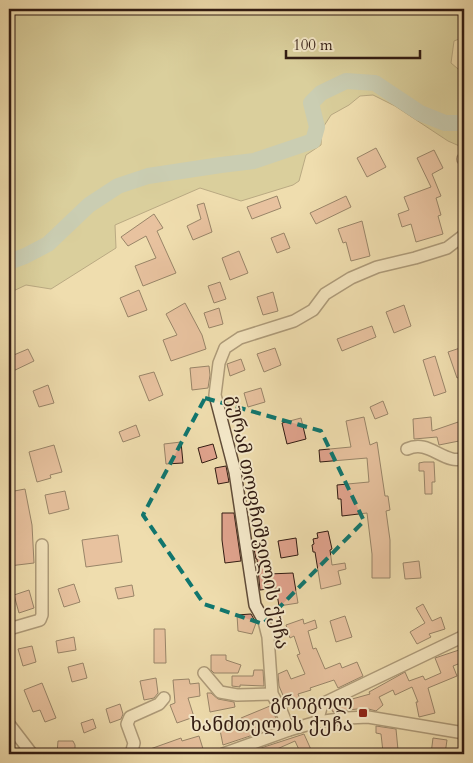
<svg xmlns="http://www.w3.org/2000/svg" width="473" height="763" font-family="Cardo,'Noto Serif Georgian',serif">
	<rect width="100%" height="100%" fill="#efddae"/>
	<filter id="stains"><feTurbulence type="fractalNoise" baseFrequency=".004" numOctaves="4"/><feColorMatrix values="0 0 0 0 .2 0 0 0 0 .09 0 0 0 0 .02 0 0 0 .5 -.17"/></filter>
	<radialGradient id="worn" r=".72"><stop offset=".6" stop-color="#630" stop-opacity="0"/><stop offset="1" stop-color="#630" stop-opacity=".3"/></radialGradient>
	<path fill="#c1be85" stroke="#796c4c" d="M9 9H464V37L454 41 451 63 464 74V148L448 141 395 106 373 95 360 96 349 105 331 115 322 129 321 145 306 155 299 181 293 185 241 201 200 188 115 225 116 248 51 289 26 285 9 293Z"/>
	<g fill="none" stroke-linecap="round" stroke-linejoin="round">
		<path stroke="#9ebab5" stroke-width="16" d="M9 262 25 256 48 244 89 205 118 186 148 176 221 165 254 161 313 141 317 127 311 103 321 93 346 81 375 83 420 113 445 123H464"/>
	</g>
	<g fill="#e0a38d" stroke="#311b12">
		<path d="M376 148 386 167 367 177 357 158Z"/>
		<path d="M434 150 443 168 432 174 441 196 436 198 441 215 438 216 443 234 416 242 411 224 402 227 398 214 409 210 404 197 431 187 417 158Z"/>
		<path d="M277 196 281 208 252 219 247 207Z"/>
		<path d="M346 196 351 207 316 224 310 213Z"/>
		<path d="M204 203 212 232 193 240 187 226 201 219 197 205Z"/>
		<path d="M154 214 163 228 157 231 176 273 143 286 135 266 156 258 146 236 128 246 121 237Z"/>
		<path d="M362 221 370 256 351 261 346 242 343 243 338 229Z"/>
		<path d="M284 233 290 248 277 253 271 238Z"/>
		<path d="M239 251 248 273 230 280 222 258Z"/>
		<path d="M220 282 226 299 214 303 208 286Z"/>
		<path d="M139 290 147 310 128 317 120 298Z"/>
		<path d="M273 292 278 311 263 315 257 297Z"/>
		<path d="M185 303 202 335 206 349 171 361 163 340 177 335 166 314Z"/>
		<path d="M404 305 411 326 394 333 386 312Z"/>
		<path d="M219 308 223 324 209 328 204 313Z"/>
		<path d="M372 326 376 337 342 351 337 339Z"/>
		<path d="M275 348 281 365 264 372 257 354Z"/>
		<path d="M460 348 464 361V375L457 378 448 352Z"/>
		<path d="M28 349 34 361 9 373V357Z"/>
		<path d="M435 356 446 392 434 396 423 360Z"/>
		<path d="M241 359 245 370 230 376 227 364Z"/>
		<path d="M209 366 210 375 208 388 192 390 190 368Z"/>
		<path d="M154 372 163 395 149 401 139 376Z"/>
		<path d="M48 385 54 403 39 407 33 391Z"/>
		<path d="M261 388 265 402 248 407 244 393Z"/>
		<path d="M383 401 388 414 375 419 370 407Z"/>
		<path d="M364 417 370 445 377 442 385 496H388L390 510 386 511 390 540V578H372V554L367 513 342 516 341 499H338L337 485 369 482 367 458 320 462 319 450 351 447 346 421Z"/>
		<path d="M431 417 432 431 464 420V440L439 445 437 437 414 439 413 419Z"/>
		<path d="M301 418 306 439 287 444 282 423Z"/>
		<path d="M136 425 140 436 123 442 119 432Z"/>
		<path d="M181 442 183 463 166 464 164 444Z"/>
		<path d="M213 444 217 458 202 463 198 448Z"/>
		<path d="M54 445 62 472 50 475 51 478 37 482 29 452Z"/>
		<path d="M424 462H434L435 482H432V494H425L424 471H419V463Z"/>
		<path d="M226 466 229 482 218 484 215 468Z"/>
		<path d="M25 489 32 525 34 563 9 566V492Z"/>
		<path d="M65 491 69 509 49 514 45 495Z"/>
		<path d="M222 513H234L241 561 225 563 222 540Z"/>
		<path d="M328 531 332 549 330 550 332 565 345 563 346 569 338 571 341 584 321 589 315 552H313L312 545 314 544 313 539 318 538 317 533Z"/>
		<path d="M118 535 122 562 86 567 82 540Z"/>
		<path d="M296 538 298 555 281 558 278 541Z"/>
		<path d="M253 544H256L258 557H268L269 574 293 573 298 603 279 606 276 588 260 590 257 559H256Z"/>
		<path d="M419 561 421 578 405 579 403 563Z"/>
		<path d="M74 584 80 602 64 607 58 589Z"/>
		<path d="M132 585 134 596 118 599 115 588Z"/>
		<path d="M29 590 34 608 19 613 14 595Z"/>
		<path d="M423 604 432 621 441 617 445 629 429 634 431 637 417 644 410 632 425 623 416 608Z"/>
		<path d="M251 614 256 623 252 634 238 631 237 615Z"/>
		<path d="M345 616 352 637 336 642 330 621Z"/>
		<path d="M303 619 304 624 315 620 317 628 308 631 313 649 316 648 325 669 340 663 342 668 357 662 363 676 338 688 334 680 310 688 311 690 298 694 301 701 288 707 279 686 278 674 287 670 291 679 305 674 297 655 300 654 294 636 290 638 286 625Z"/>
		<path d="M154 629H165L166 663H154Z"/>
		<path d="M74 637 76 650 58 653 56 641Z"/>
		<path d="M32 646 36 662 23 666 18 649Z"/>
		<path d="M459 650 463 662 453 666 457 676 428 688 435 713 419 717 416 702H418L412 687 395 695 393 690 379 697 383 705 376 711 365 708 333 712 331 708 345 701 370 694 369 692 405 672 409 681 423 676 425 680 441 673 435 658Z"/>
		<path d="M211 655H226V660L241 665 238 673H214L211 670Z"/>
		<path d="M83 663 87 678 72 682 68 667Z"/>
		<path d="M254 670H263L264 686 240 685V687L232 686V676H253Z"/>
		<path d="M156 678 158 693 154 698 144 700 140 681Z"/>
		<path d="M189 679 190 684 199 683 200 696 188 698 194 717 177 723 170 705 175 703 173 680Z"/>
		<path d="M42 683 56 718 45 722 40 710 33 712 24 690Z"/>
		<path d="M207 693H211L218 699 234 702 235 707 210 712Z"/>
		<path d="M120 704 123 714 121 719 110 723 106 709Z"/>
		<path d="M270 706 277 720 260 728 262 732 223 745 219 725 241 720V718Z"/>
		<path d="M93 719 96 728 84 733 81 723Z"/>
		<path d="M376 726 396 729 398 750 383 752 381 734 376 733Z"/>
		<path d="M304 734 313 754H301L295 741 277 749 280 754H264L261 748Z"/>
		<path d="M199 736 204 752 197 754H139V753L181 738 182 741Z"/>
		<path d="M433 738 447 740 445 754H431Z"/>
		<path d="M58 741H73L75 745V754H57Z"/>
	</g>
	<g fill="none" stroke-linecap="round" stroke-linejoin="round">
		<defs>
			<g id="minor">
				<path d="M463 159 464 160"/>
				<path d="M407 449C425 441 436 455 452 459 456 460 461 459 464 459"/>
				<path d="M9 629 40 620 42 615V545"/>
				<path d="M204 673 220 692 237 695 272 694"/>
				<path d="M317 722 322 704 464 636"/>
				<path d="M9 724 32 754"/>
				<path d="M289 730 281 710 272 694 268 637 264 621 255 605 235 472 215 395 219 363 225 348 240 338 294 321 313 310 325 294 351 278 377 267 415 258 447 248 464 235"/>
				<path d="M131 754 134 743 127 724 130 717 159 704 164 698"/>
				<path d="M223 754 289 730 317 722 347 718 368 717 464 733"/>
			</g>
		</defs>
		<use href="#minor" stroke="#604c39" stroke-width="14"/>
		<use href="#minor" stroke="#f5e9ca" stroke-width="11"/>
	</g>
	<path d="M0 0H473V763H0ZM205 398 321 431 364 521 263 624 204 604 143 515Z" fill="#efddae" fill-opacity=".55" fill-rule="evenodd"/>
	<path fill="none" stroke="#0f766e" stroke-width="4" stroke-dasharray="10 6" stroke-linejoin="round" d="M205 398 321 431 364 521 263 624 204 604 143 515Z"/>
	<rect fill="#8f2418" stroke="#f5e9ca" stroke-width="2" x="358" y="708" width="10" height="10" rx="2.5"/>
	<g text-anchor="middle" stroke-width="4" stroke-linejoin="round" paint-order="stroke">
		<g font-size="19" fill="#311b12" stroke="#f5e9ca">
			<text transform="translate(259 522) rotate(79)" y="7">გურამ თოფჩიშვილის ქუჩა</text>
		</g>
		<g font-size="19" fill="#311b12" stroke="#f5e9ca" text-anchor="end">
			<text x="353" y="709">გრიგოლ<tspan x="353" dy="22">ხანძთელის ქუჩა</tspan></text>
		</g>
	</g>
	<rect width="473" height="763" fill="none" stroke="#efddae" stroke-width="30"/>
	<rect x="10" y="10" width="453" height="743" fill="none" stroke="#311b12" stroke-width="2.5"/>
	<rect x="15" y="15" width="443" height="733" fill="none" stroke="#311b12"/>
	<path d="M286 50v8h134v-8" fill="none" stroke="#311b12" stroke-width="2.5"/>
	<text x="293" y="50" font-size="15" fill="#311b12" stroke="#f5e9ca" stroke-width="4" paint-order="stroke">100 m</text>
	<rect width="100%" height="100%" filter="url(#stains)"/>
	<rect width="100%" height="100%" fill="url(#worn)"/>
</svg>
